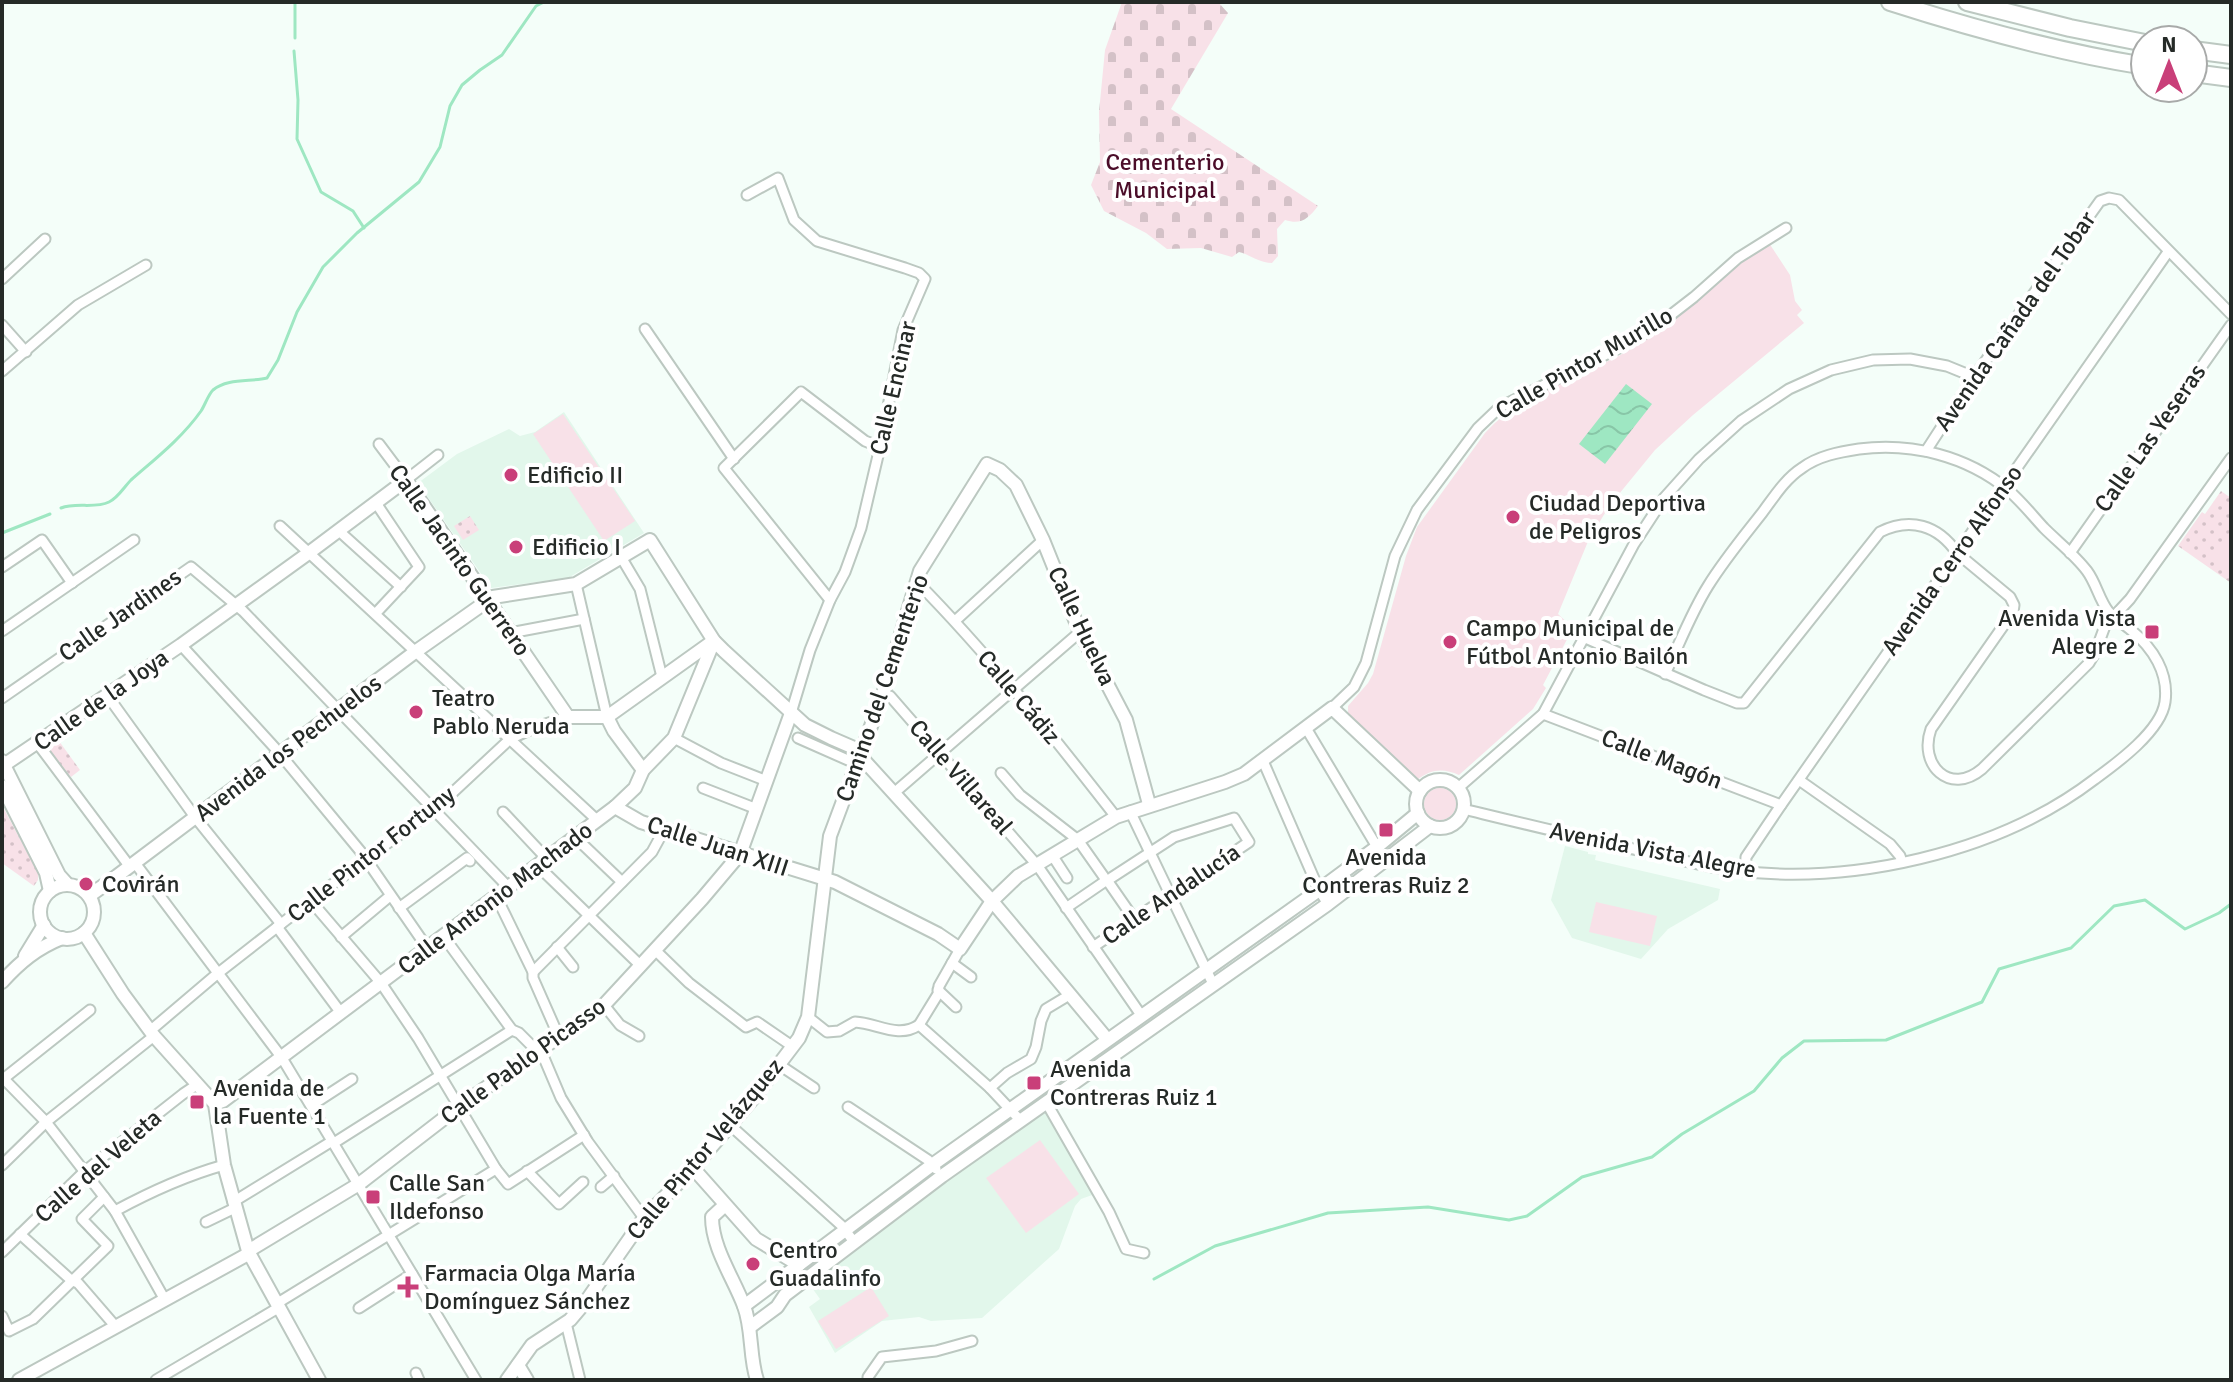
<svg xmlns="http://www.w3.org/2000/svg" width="2233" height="1382" font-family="Signika,sans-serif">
	<defs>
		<pattern id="grass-dots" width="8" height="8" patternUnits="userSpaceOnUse" patternTransform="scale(2)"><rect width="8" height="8" fill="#f8e1e8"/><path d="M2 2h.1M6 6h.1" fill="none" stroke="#d4c1c7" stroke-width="1.8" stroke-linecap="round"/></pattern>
		<pattern id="cemetery-stones" width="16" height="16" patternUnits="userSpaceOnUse" patternTransform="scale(2)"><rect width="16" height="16" fill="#f8e1e8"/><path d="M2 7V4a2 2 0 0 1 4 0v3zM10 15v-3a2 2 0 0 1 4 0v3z" fill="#d4c1c7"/></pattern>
		<pattern id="water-waves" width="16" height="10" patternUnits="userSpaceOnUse" patternTransform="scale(2)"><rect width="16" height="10" fill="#9ee7c2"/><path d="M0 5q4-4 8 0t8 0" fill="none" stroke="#88c6a7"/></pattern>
	</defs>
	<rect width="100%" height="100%" fill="#f4fef9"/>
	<g fill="#e2f7eb">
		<path d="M564 412 644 533 568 578 491 588 418 483 457 454 509 429 520 436 535 432Z"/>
		<path d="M1565 846 1588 852V854L1596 855 1595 860 1720 889 1718 900 1668 929 1641 959 1572 938 1551 900Z"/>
		<path d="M1045 1110 1095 1194 1081 1199 1075 1206 1059 1249 982 1318 931 1321 919 1317 882 1321 835 1353 809 1307 820 1299 810 1285 946 1182Z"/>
	</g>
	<g fill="url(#grass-dots)">
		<path d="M2221 491 2231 498V583L2178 546 2202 512 2205 514Z"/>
		<path d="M470 516 479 530 463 540 454 526Z"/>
		<path d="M59 741 80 770 71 777 47 747Z"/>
		<path d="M2 805 38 873V880L34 886 2 863Z"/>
	</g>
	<path fill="url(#cemetery-stones)" d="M1122 2H1218L1228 13 1171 109 1318 206C1308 219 1301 225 1285 220L1277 229 1278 256 1272 263C1259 263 1251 255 1239 252L1232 257 1201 248 1167 249 1146 233 1104 211 1091 185 1100 162 1099 112 1105 50Z"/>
	<g fill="#f8e1e8">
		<path d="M1769 243 1790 275 1795 301 1802 310 1797 315 1804 323 1693 415 1655 450 1610 505 1589 539 1558 614 1573 628 1543 685 1546 688 1533 709 1459 775C1443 768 1431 769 1417 780L1348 715V706L1368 683 1373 674 1406 556 1417 527 1485 433C1524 390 1584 377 1633 348 1682 318 1721 274 1769 243Z"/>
		<path d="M563 414 635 521 604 541 533 434Z"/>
		<path d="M2231 530V574L2211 559Z"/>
		<circle cx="1440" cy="804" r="16"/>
		<path d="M1596 902 1657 916 1650 946 1589 932Z"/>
		<path d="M1040 1140 1079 1194 1026 1233 986 1178Z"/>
		<path d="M871 1287 889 1316 836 1349 818 1321Z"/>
	</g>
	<path fill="url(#water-waves)" d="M1626 384 1652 404 1605 464 1579 444Z"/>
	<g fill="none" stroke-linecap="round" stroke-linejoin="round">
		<g stroke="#9ee7c2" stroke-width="3">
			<path d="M295 2V38"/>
			<path d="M294 51 298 100 297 139 321 192 353 211 364 228"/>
			<path d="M61 508C76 502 95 509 109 502 118 498 124 487 131 480 155 459 182 438 201 411 205 405 208 395 213 390 227 378 251 382 267 378L278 360 297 312 323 267 357 233 419 182 440 147 450 106 462 85 480 70 502 55 536 6 544 2"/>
			<path d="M2 533 50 514"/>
			<path d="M1154 1279 1215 1246 1328 1213 1428 1207 1509 1220 1527 1216 1582 1177 1652 1157 1682 1134 1754 1091 1782 1058 1804 1041 1886 1040 1982 1002 1999 969 2071 948 2114 906 2145 900 2185 929 2219 913 2231 904"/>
		</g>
		<defs>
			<g id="street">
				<path d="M747 195 778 178 794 220 817 241 905 268 919 273 925 279 903 330 880 447 861 528 845 572 830 600 810 650 791 713"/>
				<path d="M2 279 45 239"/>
				<path d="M2 325 26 352"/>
				<path d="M645 329 734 459"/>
				<path d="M2 371 78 305 146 265"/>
				<path d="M379 444 406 480 438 455"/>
				<path d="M1926 451 1974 377 2100 201 2109 198 2119 200 2231 314"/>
				<path d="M280 526 598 821"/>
				<path d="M339 531 401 587"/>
				<path d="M2070 553 2231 325"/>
				<path d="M621 557 640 589 662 677"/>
				<path d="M2 567 42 540 72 583"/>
				<path d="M917 582C989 655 1052 735 1116 817"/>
				<path d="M576 584 607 717"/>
				<path d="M830 600 724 468 801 392 865 441 880 447"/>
				<path d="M376 613 419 567 376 503"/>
				<path d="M955 621 1043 540"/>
				<path d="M2 631 134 540"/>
				<path d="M510 633 584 619"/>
				<path d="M1583 637 1704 690 1737 703H1744L1880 532C1910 517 1938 525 1957 553L2010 597 2014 605 2013 612 1931 729C1918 765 1950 796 1982 769L2089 663 2095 653 2105 626 2130 599 2231 458"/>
				<path d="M181 645 275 748 361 852 428 949"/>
				<path d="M883 694 890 696 1037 865 1141 1015"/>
				<path d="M107 695 195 817 281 924"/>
				<path d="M2 698 191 567 243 611 508 887"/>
				<path d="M1332 708 1354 687 1366 663 1395 556 1417 510 1478 428 1500 407 1619 348 1654 328 1694 297 1738 258 1786 228"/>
				<path d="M1543 714 1781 805"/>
				<path d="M1306 728 1377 847"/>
				<path d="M674 738 721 763 767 781"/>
				<path d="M798 738 857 764"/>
				<path d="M38 744 130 867"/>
				<path d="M1263 761 1319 890 1328 904"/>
				<path d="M1001 773 1020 795 1078 840 1104 877"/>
				<path d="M1799 780 1890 844 1900 856 1902 862"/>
				<path d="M703 788 757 809"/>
				<path d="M1458 788 1543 714 1634 544 1664 498 1699 459 1741 421 1789 389 1831 370 1873 360 1910 359 1947 366 1974 377"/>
				<path d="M894 793 1080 632"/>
				<path d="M1463 809C1525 824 1586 839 1647 852 1674 858 1702 866 1729 870 1849 886 1997 854 2095 779 2117 763 2161 731 2165 702 2169 673 2153 648 2131 630 2124 624 2114 618 2108 611 2099 599 2096 583 2087 571 2075 555 2058 542 2044 528 2032 515 2021 501 2008 490 1967 456 1911 442 1859 449 1839 452 1818 456 1802 468 1785 479 1774 497 1762 513 1744 536 1724 560 1708 586 1691 613 1679 645 1665 674"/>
				<path d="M1130 811 1213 984"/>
				<path d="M503 812 547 859"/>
				<path d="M576 838 622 882"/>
				<path d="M1052 855 1067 878"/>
				<path d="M135 863 282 1058 476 1380"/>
				<path d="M538 866 641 966"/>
				<path d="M1745 872 1746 857 1781 805 2168 252"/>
				<path d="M1109 883 1134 919"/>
				<path d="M496 896 533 972V978L559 1037"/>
				<path d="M311 901 381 983 418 1038 496 1169 508 1184 584 1135"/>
				<path d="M399 908 467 858 470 861"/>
				<path d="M1066 908 1104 882"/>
				<path d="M277 927 341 1013"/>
				<path d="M341 937 390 896"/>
				<path d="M444 937 512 1030 519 1033 544 1058 561 1098 588 1142 644 1218"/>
				<path d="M557 947 573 967"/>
				<path d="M1093 947 1249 842 1234 818 1174 837 1111 878"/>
				<path d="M655 950 689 983 746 1027 757 1022 792 1046"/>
				<path d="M952 963 971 977"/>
				<path d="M533 972 652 852 664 830"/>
				<path d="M938 990 956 1007"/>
				<path d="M604 1005 620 1025 639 1036"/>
				<path d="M808 1017 827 1032 839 1031 855 1022C877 1023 898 1039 919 1025"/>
				<path d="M919 1025 990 1088 1020 1120"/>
				<path d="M919 1025 938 994 939 986 960 949"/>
				<path d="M151 1030 217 974 281 924 364 860 434 810 510 739 536 727 568 717"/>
				<path d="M778 1064 814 1088"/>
				<path d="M2 1077 46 1122 115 1211 165 1300"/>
				<path d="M2 1080 90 1010"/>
				<path d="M990 1088 1007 1073 1031 1059 1036 1047 1041 1021 1046 1009 1071 994"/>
				<path d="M1046 1102 1109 1212 1126 1249 1144 1253"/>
				<path d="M312 1105 352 1079"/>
				<path d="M848 1107 928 1160 936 1169"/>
				<path d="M731 1126 842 1226 854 1242"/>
				<path d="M2 1165 46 1122 154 1036"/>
				<path d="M527 1171 559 1204 583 1182"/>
				<path d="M601 1187 614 1176"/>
				<path d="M233 1202 329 1143 337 1141 512 1030"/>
				<path d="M115 1211C150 1192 185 1176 224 1165"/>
				<path d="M206 1222 235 1208"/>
				<path d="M20 1234 71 1280 78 1283 116 1327"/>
				<path d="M2 1252 85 1171 183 1094 198 1084"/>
				<path d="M276 1304 496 1169"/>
				<path d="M359 1308 412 1274"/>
				<path d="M2 1316 9 1331 33 1319 108 1246 82 1219 104 1197"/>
				<path d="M566 1323 580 1380"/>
				<path d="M416 1373 419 1380"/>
				<path d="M156 1380 278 1308"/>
				<path d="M868 1380V1377L882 1357 936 1351 972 1341"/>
			</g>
			<g id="secondary">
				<path d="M607 717 712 642"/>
				<path d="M607 717 614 731 643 770"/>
				<path d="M860 756 992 901 1107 1039"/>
				<path d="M2 761 59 875 68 885"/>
				<path d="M4 765 181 645 310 552 406 480 568 717H607"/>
				<circle cx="1440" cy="804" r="24"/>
				<path d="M2 786 46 873 50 891"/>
				<path d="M615 807 641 822 835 882 938 934 960 949 992 901 1018 876 1116 817 1225 782 1244 774 1332 708 1420 791"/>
				<circle cx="67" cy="912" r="27"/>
				<path d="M89 896 117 876 415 652 493 597 576 584 650 540 714 641 724 651 805 725 831 738 861 751"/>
				<path d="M84 933 123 994 154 1036 215 1104 224 1165 248 1251 319 1380"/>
				<path d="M25 956 44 925"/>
				<path d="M2 982C20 962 37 948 62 938"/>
				<path d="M215 1104 223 1101 615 807 635 788 643 770 674 738 714 641"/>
				<path d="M693 1168 756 1239 799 1265"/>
				<path d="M725 1205 712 1217C712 1248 733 1277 744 1306 753 1330 749 1356 757 1380"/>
				<path d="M248 1251 359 1184 460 1106 604 1005 702 899 740 854 791 713"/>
				<path d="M744 1306 932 1165 1319 890 1377 847 1418 813"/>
				<path d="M750 1327 777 1307 785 1295 942 1176 1328 904 1430 826"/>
				<path d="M518 1365 527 1380"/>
				<path d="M19 1380 250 1253"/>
				<path d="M507 1380 532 1345 570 1320 587 1300 644 1218 693 1168 755 1096 799 1038 808 1017 830 836 883 694 920 571 987 464 1000 470 1016 485 1043 540 1080 632 1126 720 1149 804"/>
			</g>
			<g id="highway">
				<path d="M1890 2C1974 29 2058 52 2145 66"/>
				<path d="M1967 2 2070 28 2145 43"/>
				<path d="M2193 50 2231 55"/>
				<path d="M2193 73 2231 78"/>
			</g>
		</defs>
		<use href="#street" stroke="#bcc8c1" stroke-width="13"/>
		<use href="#secondary" stroke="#bcc8c1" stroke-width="16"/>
		<use href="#highway" stroke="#bcc8c1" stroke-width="20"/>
		<use href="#street" stroke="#fff" stroke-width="9"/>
		<use href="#secondary" stroke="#fff" stroke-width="12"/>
		<use href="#highway" stroke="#fff" stroke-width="16"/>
	</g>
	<g fill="#c93f79" stroke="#fff" stroke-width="3">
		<circle cx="511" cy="475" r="8"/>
		<circle cx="1513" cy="517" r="8"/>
		<circle cx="516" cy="547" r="8"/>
		<rect x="2144" y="624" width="16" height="16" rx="4"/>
		<circle cx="1450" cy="642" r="8"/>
		<circle cx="416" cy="712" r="8"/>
		<rect x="1378" y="822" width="16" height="16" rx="4"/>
		<circle cx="86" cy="884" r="8"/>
		<rect x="1026" y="1075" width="16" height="16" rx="4"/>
		<rect x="189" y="1094" width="16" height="16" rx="4"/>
		<rect x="365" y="1189" width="16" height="16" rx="4"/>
		<circle cx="753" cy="1264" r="8"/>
		<path d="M404 1275h8v8h8v8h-8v8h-8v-8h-8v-8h8z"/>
	</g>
	<g text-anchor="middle" stroke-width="8" stroke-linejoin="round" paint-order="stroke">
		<g font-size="24" fill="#4b0d29" stroke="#fff">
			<text x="1165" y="170">Cementerio<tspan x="1165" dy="28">Municipal</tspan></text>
		</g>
		<g font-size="24" fill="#252a27" stroke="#fff">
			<text transform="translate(2015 321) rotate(-55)" y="8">Avenida Cañada del Tobar</text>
			<text transform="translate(1584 363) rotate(-30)" y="8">Calle Pintor Murillo</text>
			<text transform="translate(893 388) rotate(-77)" y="8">Calle Encinar</text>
			<text transform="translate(2150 438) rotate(-55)" y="8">Calle Las Yeseras</text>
			<text transform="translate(460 560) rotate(55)" y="8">Calle Jacinto Guerrero</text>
			<text transform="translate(1952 560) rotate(-55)" y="8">Avenida Cerro Alfonso</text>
			<text transform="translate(120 615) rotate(-35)" y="8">Calle Jardines</text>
			<text transform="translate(1082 626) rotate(65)" y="8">Calle Huelva</text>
			<text transform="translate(882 688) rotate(-71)" y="8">Camino del Cementerio</text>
			<text transform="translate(1019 697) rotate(50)" y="8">Calle Cádiz</text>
			<text transform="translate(101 700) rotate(-35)" y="8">Calle de la Joya</text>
			<text transform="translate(288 748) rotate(-37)" y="8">Avenida los Pechuelos</text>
			<text transform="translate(1662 759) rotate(21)" y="8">Calle Magón</text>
			<text transform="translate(961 777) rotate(49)" y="8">Calle Villareal</text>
			<text transform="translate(718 846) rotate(18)" y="8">Calle Juan XIII</text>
			<text transform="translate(1653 850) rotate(11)" y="8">Avenida Vista Alegre</text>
			<text transform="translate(371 854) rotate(-38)" y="8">Calle Pintor Fortuny</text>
			<text transform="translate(1171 894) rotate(-34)" y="8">Calle Andalucía</text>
			<text transform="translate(495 898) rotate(-37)" y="8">Calle Antonio Machado</text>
			<text transform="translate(523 1061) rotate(-36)" y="8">Calle Pablo Picasso</text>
			<text transform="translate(705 1149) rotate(-50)" y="8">Calle Pintor Velázquez</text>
			<text transform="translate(98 1166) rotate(-41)" y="8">Calle del Veleta</text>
		</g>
		<g font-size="24" fill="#252a27" stroke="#fff" text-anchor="start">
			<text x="527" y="483">Edificio II</text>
			<text x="1529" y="511">Ciudad Deportiva<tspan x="1529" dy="28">de Peligros</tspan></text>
			<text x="532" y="555">Edificio I</text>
			<text x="2136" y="626" text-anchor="end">Avenida Vista<tspan x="2136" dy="28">Alegre 2</tspan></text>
			<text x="1466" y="636">Campo Municipal de<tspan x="1466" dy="28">Fútbol Antonio Bailón</tspan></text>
			<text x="432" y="706">Teatro<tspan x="432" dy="28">Pablo Neruda</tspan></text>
			<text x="1386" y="865" text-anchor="middle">Avenida<tspan x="1386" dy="28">Contreras Ruiz 2</tspan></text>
			<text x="102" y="892">Covirán</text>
			<text x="1050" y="1077">Avenida<tspan x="1050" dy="28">Contreras Ruiz 1</tspan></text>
			<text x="213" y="1096">Avenida de<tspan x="213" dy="28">la Fuente 1</tspan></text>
			<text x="389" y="1191">Calle San<tspan x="389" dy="28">Ildefonso</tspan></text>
			<text x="769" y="1258">Centro<tspan x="769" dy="28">Guadalinfo</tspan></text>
			<text x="424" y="1281">Farmacia Olga María<tspan x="424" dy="28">Domínguez Sánchez</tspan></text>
		</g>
	</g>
	<rect width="2233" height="1382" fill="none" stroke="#252a27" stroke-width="8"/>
	<g transform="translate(2169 64)"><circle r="38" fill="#ffffff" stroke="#a8aaa9" stroke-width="2"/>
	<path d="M0-6L14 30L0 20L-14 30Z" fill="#c93f79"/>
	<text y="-12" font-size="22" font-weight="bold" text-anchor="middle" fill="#252a27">N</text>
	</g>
</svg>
